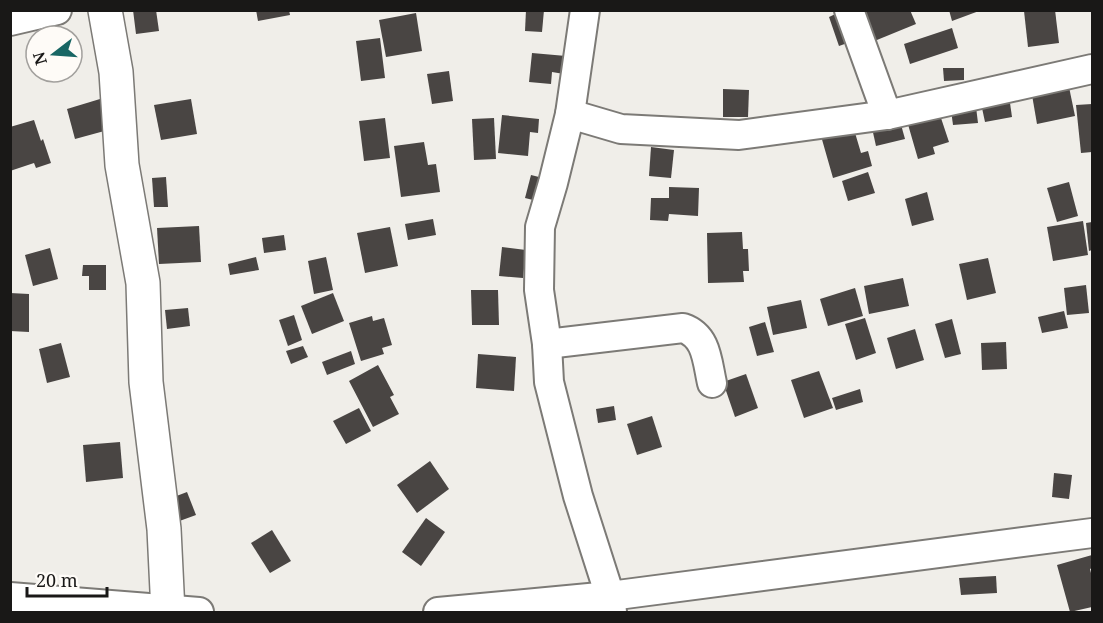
<svg xmlns="http://www.w3.org/2000/svg" width="1103" height="623" font-family="'Noto Serif',serif">
	<rect width="100%" height="100%" fill="#f0eee9"/>
	<g fill="#494543">
		<path d="M133 10H156L159 31 136 34Z"/>
		<path d="M256 10H289L290 15 258 21Z"/>
		<path d="M526 10H544L542 32 525 31Z"/>
		<path d="M860 10H910L916 24 872 42Z"/>
		<path d="M949 10H979V11L952 21Z"/>
		<path d="M1026 10H1055L1059 43 1028 47 1024 11Z"/>
		<path d="M842 11 853 41 839 46 829 17Z"/>
		<path d="M416 13 422 51 386 57 379 20Z"/>
		<path d="M952 28 958 48 910 64 904 44Z"/>
		<path d="M380 38 385 78 361 81 356 41Z"/>
		<path d="M532 53 566 56 564 74 552 72 551 84 529 82Z"/>
		<path d="M943 68H964V80L944 81Z"/>
		<path d="M449 71 453 101 432 104 427 74Z"/>
		<path d="M1069 87 1075 116 1037 124 1032 95Z"/>
		<path d="M723 89 749 90 748 117H723Z"/>
		<path d="M100 99 108 130 75 139 67 109Z"/>
		<path d="M191 99 197 134 161 140 154 105Z"/>
		<path d="M1010 103 1012 117 985 122 982 108Z"/>
		<path d="M1092 104V152L1081 153 1076 105Z"/>
		<path d="M976 107 978 123 953 125 951 110Z"/>
		<path d="M939 112 949 142 933 147 935 154 918 159 907 121Z"/>
		<path d="M502 115 539 119 538 133 530 132 528 156 498 153Z"/>
		<path d="M385 118 390 158 364 161 359 121Z"/>
		<path d="M494 118 496 159 474 160 472 119Z"/>
		<path d="M34 120 41 141 43 139 51 163 36 168 34 163 10 171V127Z"/>
		<path d="M900 121 905 139 876 146 872 128Z"/>
		<path d="M853 126 861 153 868 151 872 166 833 178 821 136Z"/>
		<path d="M424 142 428 165 436 164 440 192 401 197 394 146Z"/>
		<path d="M651 147 674 150 671 178 649 176Z"/>
		<path d="M868 172 875 193 848 201 842 181Z"/>
		<path d="M531 175 547 179 541 202 525 198Z"/>
		<path d="M166 177 168 207H154L152 178Z"/>
		<path d="M1069 182 1078 216 1057 222 1047 188Z"/>
		<path d="M669 187 699 188 698 216 669 214 668 221 650 220 651 198H669Z"/>
		<path d="M927 192 934 220 912 226 905 199Z"/>
		<path d="M433 219 436 235 408 240 405 224Z"/>
		<path d="M1083 221 1088 255 1053 261 1047 227Z"/>
		<path d="M1092 222V250L1089 251 1086 223Z"/>
		<path d="M199 226 201 262 159 264 157 228Z"/>
		<path d="M390 227 398 266 365 273 357 233Z"/>
		<path d="M742 232 743 249H748L749 271H743L744 282 708 283 707 233Z"/>
		<path d="M284 235 286 250 264 253 262 238Z"/>
		<path d="M502 247 526 250 523 278 499 276Z"/>
		<path d="M50 248 58 279 33 286 25 255Z"/>
		<path d="M256 257 259 270 230 275 228 264Z"/>
		<path d="M326 257 333 290 314 294 308 261Z"/>
		<path d="M988 258 996 293 967 300 959 264Z"/>
		<path d="M83 265H106V290H89V276H82Z"/>
		<path d="M903 278 909 306 869 314 864 286Z"/>
		<path d="M1086 285 1089 313 1067 315 1064 288Z"/>
		<path d="M855 288 863 316 828 326 820 299Z"/>
		<path d="M471 290H498L499 325H472Z"/>
		<path d="M10 293 29 294V332L10 331Z"/>
		<path d="M333 293 344 321 312 334 301 306Z"/>
		<path d="M801 300 807 328 773 335 767 307Z"/>
		<path d="M188 308 190 326 167 329 165 310Z"/>
		<path d="M1064 311 1068 328 1042 333 1038 317Z"/>
		<path d="M294 315 302 340 288 346 279 320Z"/>
		<path d="M372 316 373 321 384 318 392 345 382 348 384 354 361 361 349 323Z"/>
		<path d="M865 318 876 353 856 360 845 324Z"/>
		<path d="M952 319 961 354 945 358 935 324Z"/>
		<path d="M765 322 774 352 757 356 749 327Z"/>
		<path d="M915 329 924 360 896 369 887 338Z"/>
		<path d="M1006 342 1007 369 982 370 981 343Z"/>
		<path d="M61 343 70 377 47 383 39 349Z"/>
		<path d="M303 346 308 357 291 364 286 351Z"/>
		<path d="M351 351 355 364 327 375 322 362Z"/>
		<path d="M478 354 516 357 514 391 476 388Z"/>
		<path d="M378 365 394 395 390 397 399 414 373 427 349 381Z"/>
		<path d="M819 371 833 408 804 418 791 380Z"/>
		<path d="M746 374 758 408 735 417 723 382Z"/>
		<path d="M860 389 863 402 836 410 832 398Z"/>
		<path d="M614 406 616 420 598 423 596 409Z"/>
		<path d="M359 408 371 431 346 444 333 421Z"/>
		<path d="M652 416 662 447 637 455 627 424Z"/>
		<path d="M120 442 123 478 86 482 83 445Z"/>
		<path d="M430 461 449 489 417 513 397 485Z"/>
		<path d="M1054 473 1072 475 1069 499 1052 497Z"/>
		<path d="M187 492 196 515 174 523 166 500Z"/>
		<path d="M426 518 445 532 421 566 402 552Z"/>
		<path d="M272 530 291 561 270 573 251 543Z"/>
		<path d="M1092 555V568L1090 569 1092 577V607L1070 612 1057 565Z"/>
		<path d="M996 576 997 593 961 595 959 578Z"/>
	</g>
	<g fill="none" stroke-linecap="round" stroke-linejoin="round">
		<defs>
			<g id="street">
				<path d="M585 10 570 114 553 183 540 227 539 290 547 344 549 382 578 496 610 596 612 612"/>
				<path d="M849 10 887 115"/>
				<path d="M10 21 57 10"/>
				<path d="M570 114 621 129 739 135 887 115 1092 69"/>
				<path d="M547 344 683 328C707 336 707 361 712 383"/>
				<path d="M10 597 199 612"/>
				<path d="M438 612 610 596 1092 533"/>
			</g>
			<path id="secondary" d="M105 10 116 72 122 165 143 283 146 382 164 529 168 612"/>
		</defs>
		<use href="#street" stroke="#7c7a76" stroke-width="32"/>
		<use href="#secondary" stroke="#7c7a76" stroke-width="36"/>
		<use href="#street" stroke="#fff" stroke-width="28"/>
		<use href="#secondary" stroke="#fff" stroke-width="33"/>
	</g>
	<rect width="1103" height="623" fill="none" stroke="#191817" stroke-width="24"/>
	<g transform="translate(54 54) rotate(253)"><circle r="28" fill="#fefbf7" stroke="#a2a09d" stroke-width="1.5"/>
	<path d="M0-4.5L10 22L0 15L-10 22Z" fill="#186664"/>
	<text y="-9" font-size="16" font-weight="bold" text-anchor="middle" fill="#191817">N</text>
	</g>
	<path d="M27 587v9h80v-9" fill="none" stroke="#191817" stroke-width="3"/>
	<text x="36" y="587" font-size="18" fill="#191817" stroke="#fefbf7" stroke-width="4.5" paint-order="stroke">20 m</text>
</svg>
